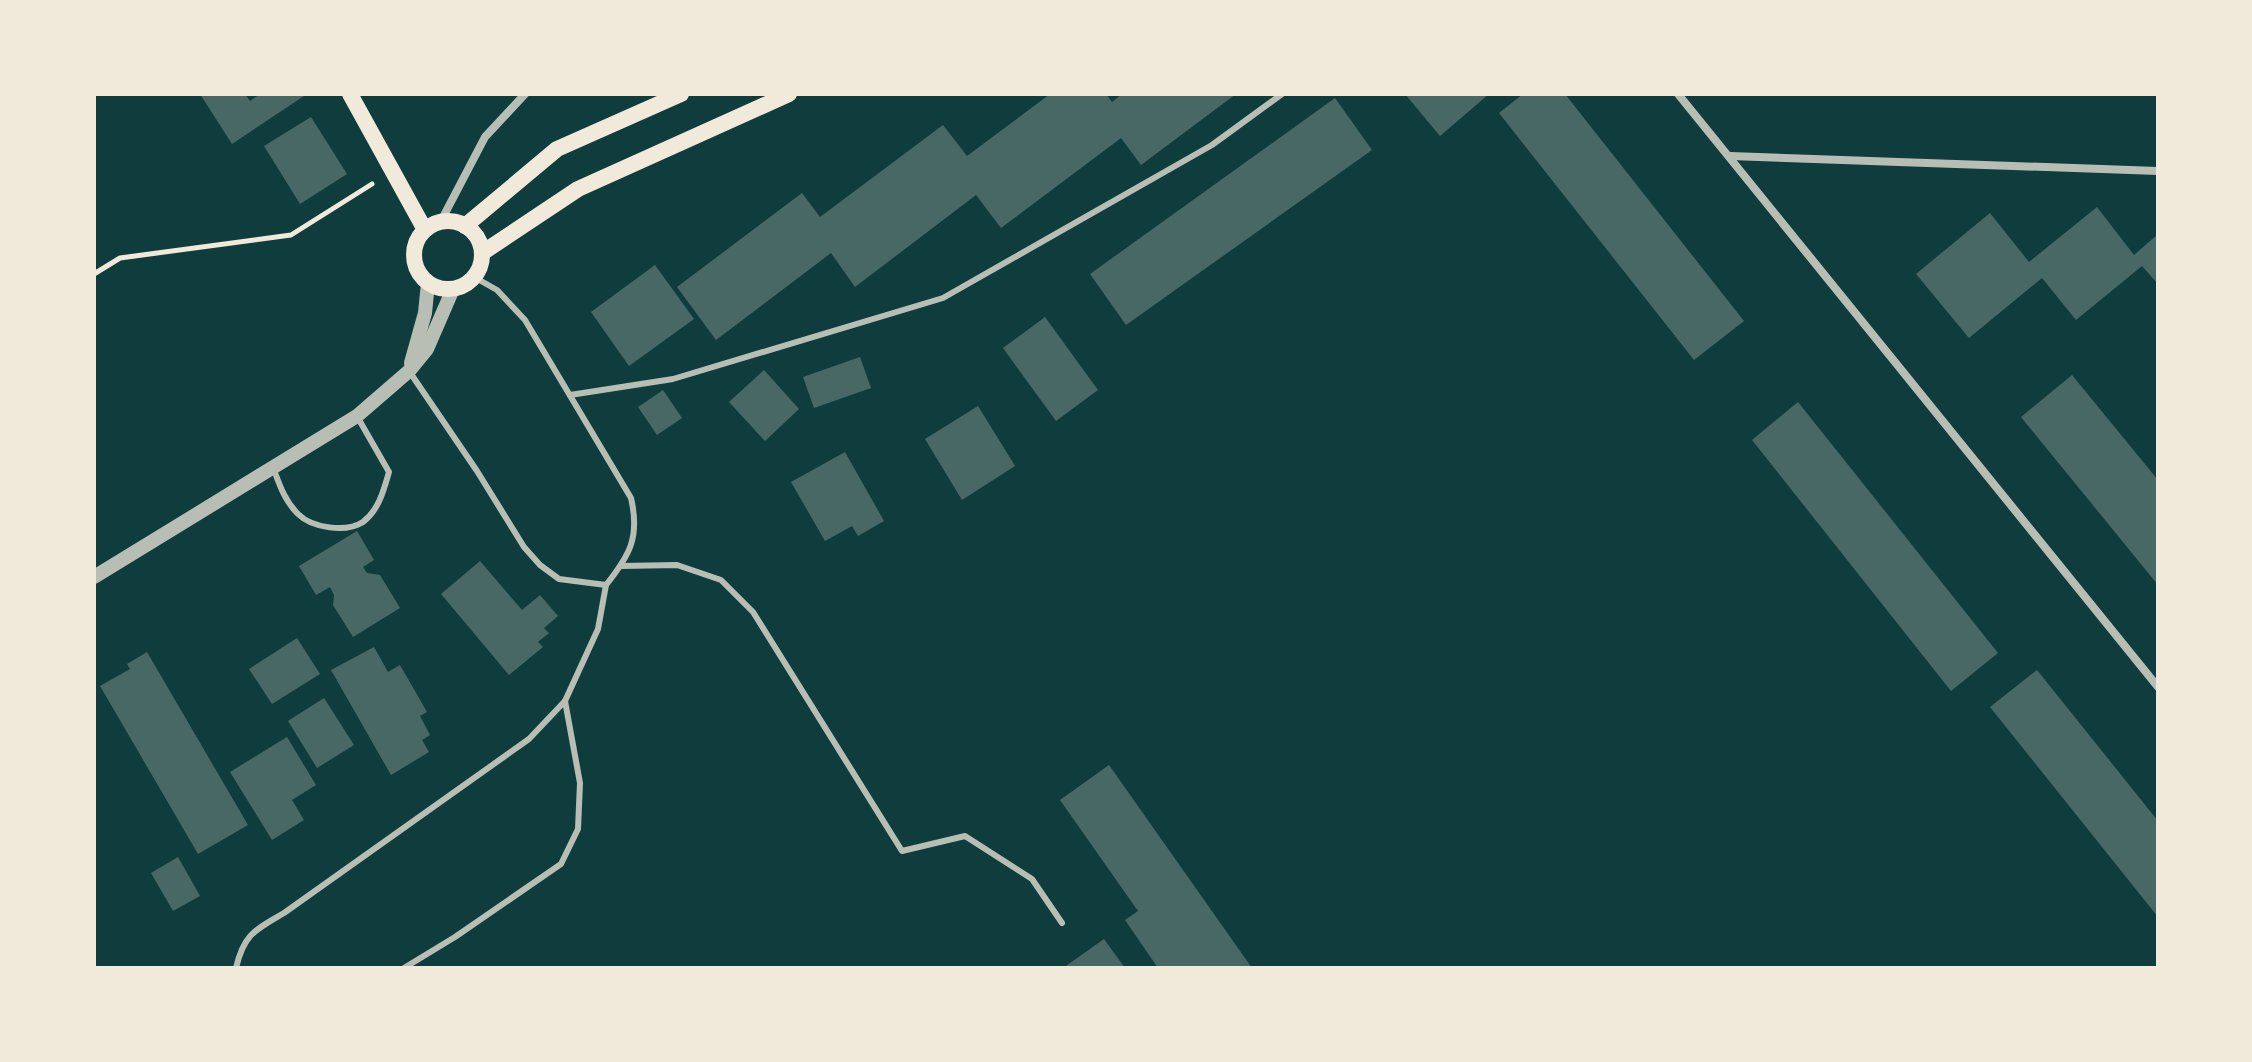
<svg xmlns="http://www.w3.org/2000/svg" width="2252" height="1062" font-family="'Noto Serif',serif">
	<rect width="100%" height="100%" fill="#0f3d3e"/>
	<g fill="#486865">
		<path d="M200 94H245L250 101 260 94H307L232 144Z"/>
		<path d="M1050 94H1106L1112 102 1122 94H1236L1141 165 1121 138 1001 228 976 195 855 287 831 253 716 340 677 287 802 193 820 217 943 125 967 156Z"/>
		<path d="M1405 94H1489L1440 136Z"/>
		<path d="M1523 94H1565L1744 321 1694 360 1499 113Z"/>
		<path d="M1335 98 1372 150 1126 325 1090 274Z"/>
		<path d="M311 117 347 174 300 204 264 146Z"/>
		<path d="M2097 207 2134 255 2158 234V284L2142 266 2076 320 2042 278 1969 338 1916 274 1990 213 2029 262Z"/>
		<path d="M655 265 694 319 629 366 591 312Z"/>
		<path d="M1045 317 1098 390 1056 421 1003 348Z"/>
		<path d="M860 357 871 388 814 408 803 377Z"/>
		<path d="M764 370 799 409 765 441 729 402Z"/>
		<path d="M2072 375 2158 480V585L2021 417Z"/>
		<path d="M663 390 682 418 657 435 638 407Z"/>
		<path d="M1798 402 1998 653 1951 691 1752 440Z"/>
		<path d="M978 406 1015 466 962 500 925 439Z"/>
		<path d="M845 452 884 521 858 536 852 526 825 541 791 482Z"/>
		<path d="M357 531 374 560 363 567 367 573 380 575 400 608 353 637 333 605 334 595 330 587 316 595 299 566Z"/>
		<path d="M480 561 522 610 540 595 558 616 544 628 549 633 538 642 543 647 509 675 441 594Z"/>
		<path d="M297 638 320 674 272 704 249 669Z"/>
		<path d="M374 647 388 672 400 665 427 712 420 716 430 735 422 740 429 752 391 775 331 670Z"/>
		<path d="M147 652 248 825 198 854 100 686 130 669 127 664Z"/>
		<path d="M2037 670 2158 821V917L1990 707Z"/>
		<path d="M324 698 354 745 317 768 288 721Z"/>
		<path d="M287 737 316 785 292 800 304 820 272 840 230 772Z"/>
		<path d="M1109 765 1252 968H1158L1125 920 1138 911 1060 800Z"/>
		<path d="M178 857 200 896 173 911 151 873Z"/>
		<path d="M1104 939 1125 968H1063Z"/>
	</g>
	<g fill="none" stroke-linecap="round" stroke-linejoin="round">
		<path stroke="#f1e9da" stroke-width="5" d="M94 274 120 258 291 235 372 184"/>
		<g stroke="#b8beb3" stroke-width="6">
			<path d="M409 371 477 471 524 547 540 565 559 579 606 585C630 555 640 537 631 498L525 320 497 290 474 277"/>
			<path d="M570 395 673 379 943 298 1212 145 1282 94"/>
			<path d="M274 470C280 486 285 501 298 514 312 528 346 533 363 522 379 510 384 489 389 472L358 418"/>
			<path d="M621 566 677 565 721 580 753 612 902 851 965 836 1032 879 1062 923"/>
			<path d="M236 968C244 934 255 930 284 913L529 739 565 701 598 629 606 585"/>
			<path d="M404 968 455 937 561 864 578 829 580 783 565 701"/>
		</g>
		<g stroke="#b8beb3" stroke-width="8">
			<path d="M1678 94 2158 687"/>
			<path d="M1730 156 2158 171"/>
			<path d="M441 221 485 137 525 94"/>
		</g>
		<g stroke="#b8beb3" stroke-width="14">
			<path d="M411 363 425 313 428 283"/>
			<path d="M94 577 357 416 409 371 427 349 453 289"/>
		</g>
		<g stroke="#f1e9da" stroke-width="16">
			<path d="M350 94 425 230"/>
			<circle cx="448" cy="255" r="34"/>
			<path d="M465 226 557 149 681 94"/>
			<path d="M482 253 578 189 789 94"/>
		</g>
	</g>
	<rect width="2252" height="1062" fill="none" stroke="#f1e9da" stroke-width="192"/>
</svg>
